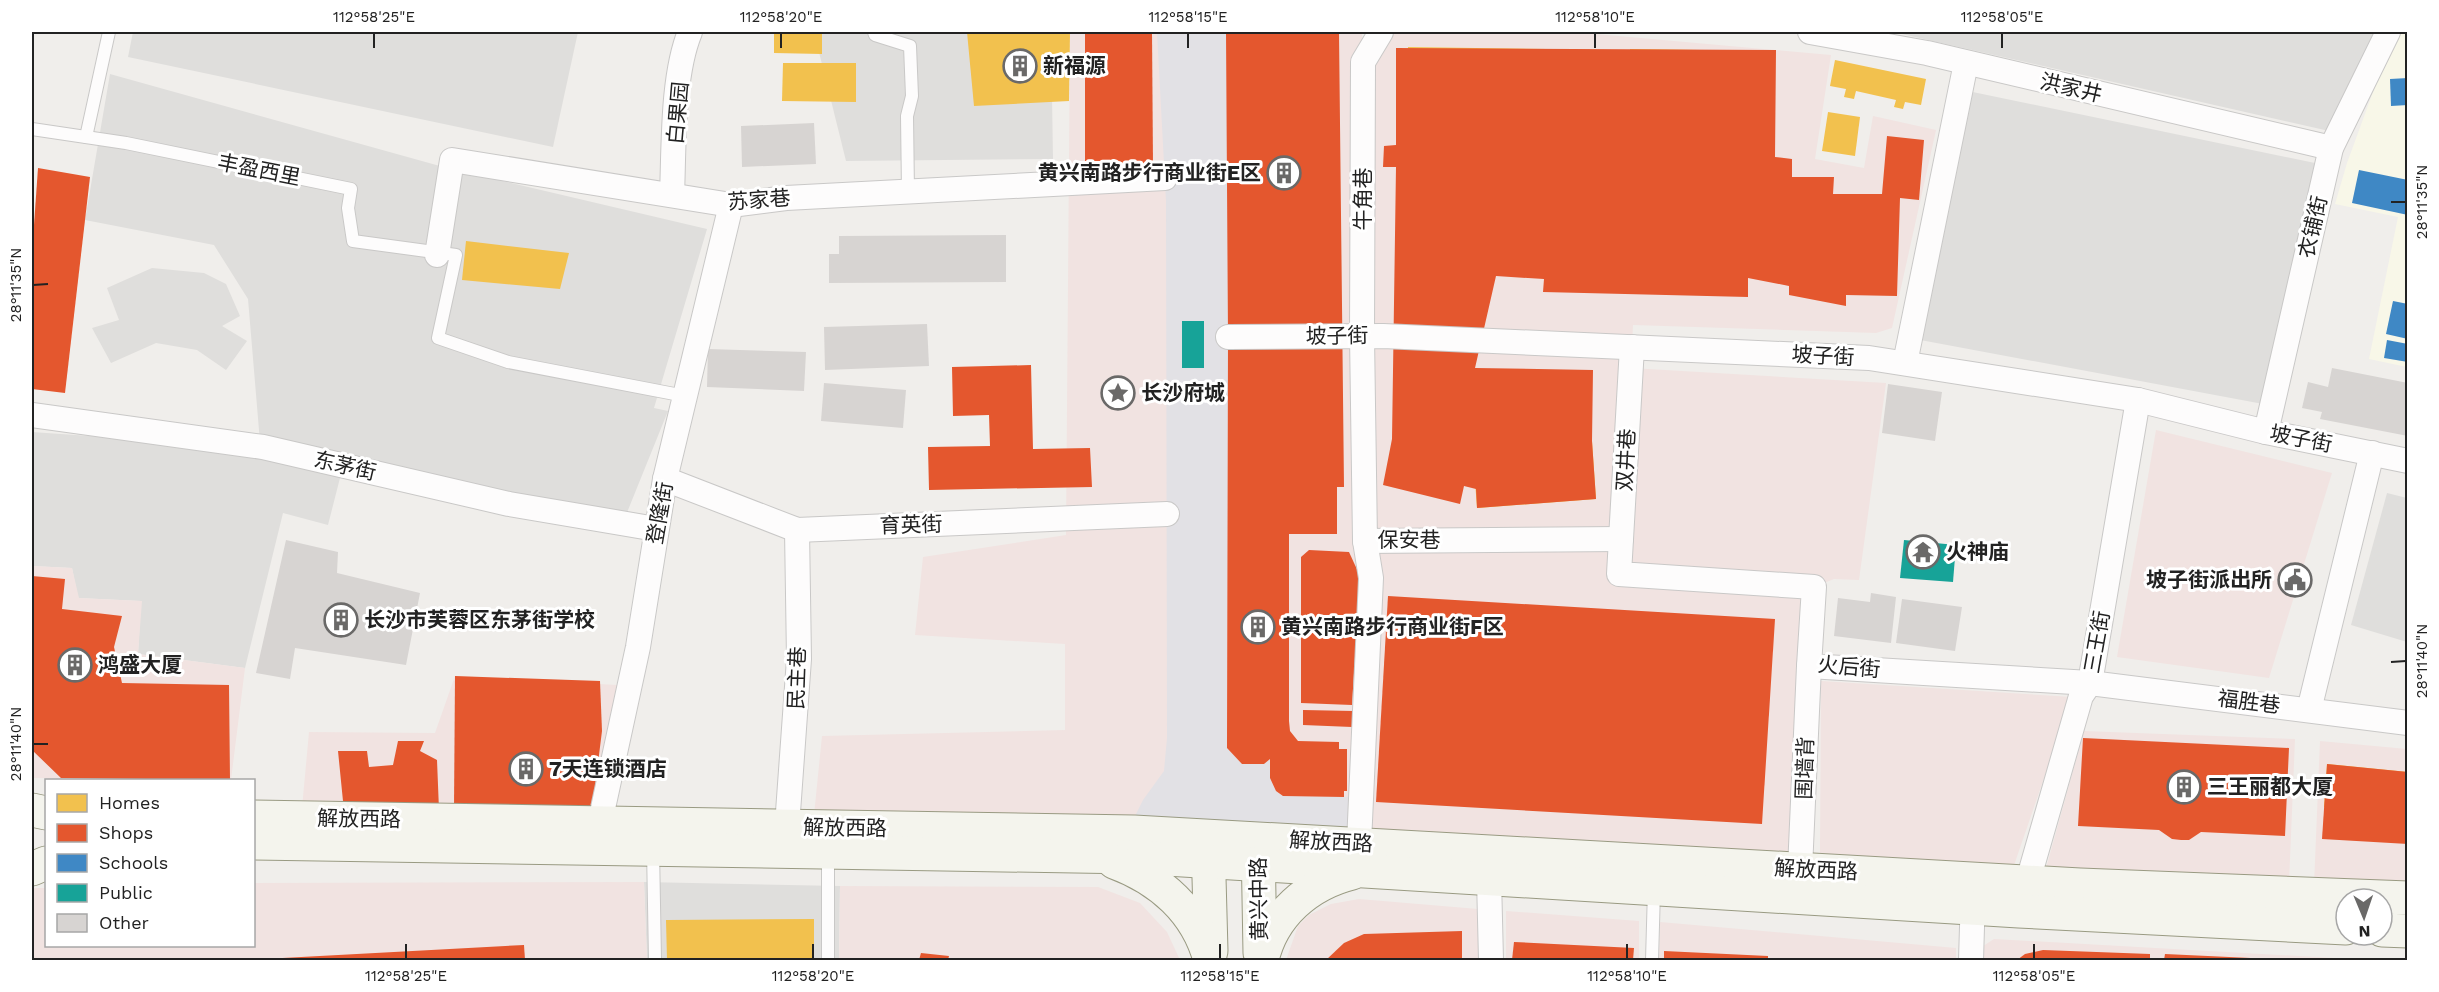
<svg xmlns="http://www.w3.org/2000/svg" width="2439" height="992" font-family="'Work Sans','Noto Sans SC',sans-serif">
	<rect width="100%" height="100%" fill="#f0eeeb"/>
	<g fill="#dfdedc">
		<path d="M133 32H578L553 147 128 57Z"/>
		<path d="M814 32H1051L1053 159 846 161Z"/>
		<path d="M1893 32H2379L2338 133Z"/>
		<path d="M110 74 447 168 707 229 654 408 668 411 626 515 260 442 248 299 214 245 85 220Z"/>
		<path d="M1963 90 2315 163 2263 404 1915 339Z"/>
		<path d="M152 268 204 273 226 284 240 316 222 326 247 341 226 370 197 350 156 343 111 363 92 328 119 320 107 288Z"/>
		<path d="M32 432 177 442 341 474 328 525 283 513 245 668 138 654 141 601 78 598 72 568 32 566Z"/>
		<path d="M2387 493 2407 498V642L2351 625Z"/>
		<path d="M644 882 840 886 839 960H647Z"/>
	</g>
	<g fill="#f1e3e1">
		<path d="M1070 32H1362L1363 61 1392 32H1574L1831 55 1815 159 1864 168 1873 116 1936 130 1892 328 1876 333 1633 325 1631 368 1886 383 1859 580 1834 579 1814 587 1801 863 814 815 822 736 1065 730V644L915 635 923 557 1066 535Z"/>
		<path d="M2156 430 2332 473 2269 678 2117 657Z"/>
		<path d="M32 566 72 568 79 598 142 601 138 654 245 668 231 780 32 778Z"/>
		<path d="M455 676 617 685 592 811 302 808 309 732 435 733Z"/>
		<path d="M1821 681 2072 697 2011 874 1820 854Z"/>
		<path d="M2084 731 2295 739 2289 883 2045 872Z"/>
		<path d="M2320 741 2407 749V889L2314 885Z"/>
		<path d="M644 882 647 960H32V888H46V946H254V883Z"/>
		<path d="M840 886 1098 887 1140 903 1167 932 1180 960H839Z"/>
		<path d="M1359 899 1478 909 1479 960H1286L1298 926 1309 915 1331 904Z"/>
		<path d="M1506 911 1639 921V960H1506Z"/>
		<path d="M1660 922 1956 948V960H1659Z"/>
		<path d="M1994 939 2370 960H1971V954Z"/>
	</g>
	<path fill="#f8f7e8" d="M2395 32H2407V367L2369 359 2398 217 2335 204 2347 163Z"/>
	<path fill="#e2e1e5" d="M1157 32H1226L1229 331 1227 748 1242 764H1264L1270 759V778L1276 791 1283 796 1361 797 1360 837 1131 824 1143 800 1164 771 1167 738 1166 201Z"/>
	<g fill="#f2c14e">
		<path d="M774 32H822V54L774 53Z"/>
		<path d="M967 32H1070L1069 101 974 106Z"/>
		<path d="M1408 47 1548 49V73L1533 74 1534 84 1551 83 1552 104 1501 103 1502 91H1498V85H1491V77L1465 76V86L1453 85V102L1402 101 1401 81 1421 82V70L1407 69Z"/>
		<path d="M1630 49 1770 51V75H1755L1756 85H1774V105H1723L1724 93H1720V87L1713 86V78H1687V87L1675 86V104L1624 102V83L1643 84V72L1630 71Z"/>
		<path d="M1835 60 1926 79 1921 105 1905 102 1903 109 1894 107 1896 100 1856 91 1854 99 1844 97 1846 89 1830 86Z"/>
		<path d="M783 63H856V102L782 101Z"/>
		<path d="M1828 112 1860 117 1855 156 1822 151Z"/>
		<path d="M466 241 569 253 560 289 462 280Z"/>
		<path d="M1592 441 1596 499 1477 508 1474 468 1560 462 1559 443Z"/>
		<path d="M2092 742 2158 745 2157 773 2136 772 2135 788 2165 789 2163 822H2150V825L2125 824V810H2116L2115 824H2090V818H2082L2083 789H2104L2105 768H2091Z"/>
		<path d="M2208 748 2276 751 2274 778 2253 777 2252 792 2282 793 2280 827H2272V832L2241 831 2242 815H2235L2234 829 2208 828 2209 821 2199 820 2200 793 2224 794 2225 773 2207 772Z"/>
		<path d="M2327 764 2408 772V843L2384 837 2348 821 2349 809 2324 807Z"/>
		<path d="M814 919V960H667L666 920Z"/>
	</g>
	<g fill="#e4572e">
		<path d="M1085 32H1152L1153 165H1085Z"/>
		<path d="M1226 32H1339L1344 487H1337V534H1289V721L1290 731 1298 741 1339 742V749H1347V791H1344V797L1283 796 1276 791 1270 778V759L1264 764H1242L1227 748 1228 337Z"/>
		<path d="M1396 48 1776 50 1775 157 1792 159V177H1834L1833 194H1882L1887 136 1924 140 1919 200 1900 198 1897 296 1846 295V306L1789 295V286L1748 278V297L1543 292 1544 279 1496 276 1475 368 1593 370 1592 441 1596 499 1477 508 1476 489 1464 486 1460 504 1383 485 1392 439 1396 167H1383L1384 146 1396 145Z"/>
		<path d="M38 168 90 177 65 393 32 389V253Z"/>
		<path d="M1031 365 1033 449 1090 448 1092 487 929 490 928 447 990 446 989 415 953 416 952 367Z"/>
		<path d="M1309 550 1349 552 1360 576 1352 705 1301 703V557Z"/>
		<path d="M32 576 65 579 62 609 122 616 114 647 122 683 229 685 230 780 61 778 32 750Z"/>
		<path d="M1388 596 1775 619 1762 824 1376 802Z"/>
		<path d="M455 676 600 681 602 731 592 811 454 808Z"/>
		<path d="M1303 710 1353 711 1352 727 1303 725Z"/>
		<path d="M2083 738 2289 748 2285 836 2201 832 2189 840H2181L2172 839 2159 830 2078 826Z"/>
		<path d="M398 741H424L420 751 437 760 439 810 344 811 338 751H367L369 767 393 765Z"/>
		<path d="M2327 764 2408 772V844L2322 839Z"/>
		<path d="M1462 931V960H1326L1344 943 1364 934Z"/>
		<path d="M1514 942 1634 948 1633 960H1512Z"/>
		<path d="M524 945 525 960H264V959Z"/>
		<path d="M2043 950 2150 954V960H2017L2025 954Z"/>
		<path d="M1664 951 1768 956V960H1664Z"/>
		<path d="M921 953 949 956 948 960H919Z"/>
		<path d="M2165 954 2272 959V960H2164Z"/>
	</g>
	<g fill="#3f88c5">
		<path d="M2408 78V105L2391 106 2390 79Z"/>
		<path d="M2359 170 2408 180V215L2352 203Z"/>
		<path d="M2393 301 2408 304V339L2386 334Z"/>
		<path d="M2387 340 2408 344V362L2384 358Z"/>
	</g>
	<g fill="#17a398">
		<rect x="1182" y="321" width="22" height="47"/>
		<path d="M1904 540 1956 545 1953 582 1900 578Z"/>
	</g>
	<g fill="#d7d4d2">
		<path d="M814 123 816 164 742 167 741 126Z"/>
		<path d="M1006 235V282L829 283V254H839V236Z"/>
		<path d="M927 324 929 366 825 370 824 327Z"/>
		<path d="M708 349 806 352 804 391 707 387Z"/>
		<path d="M2332 368 2408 383V436L2320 419 2322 412 2302 408 2308 382 2328 387Z"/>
		<path d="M824 383 906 390 903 428 821 421Z"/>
		<path d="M1888 384 1942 392 1935 441 1882 433Z"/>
		<path d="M286 540 338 552 337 573 420 593 406 665 295 648 290 679 256 673Z"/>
		<path d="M1871 593 1896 597 1891 643 1834 636 1838 598 1870 602Z"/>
		<path d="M1902 599 1962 607 1955 651 1896 643Z"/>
	</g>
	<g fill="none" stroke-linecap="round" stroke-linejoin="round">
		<defs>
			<g id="lane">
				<path d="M874 32 875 35 910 46 912 96 907 116 908 192"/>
				<path d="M32 129 126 143 351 189 348 208 353 241 456 255 438 338 508 362 685 396"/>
				<path d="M86 137 109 32"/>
				<path d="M653 849 655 960"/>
				<path d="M828 960V854"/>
				<path d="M1652 960 1654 890"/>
			</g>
			<g id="street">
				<path d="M1381 32 1363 62 1362 336 1365 541 1621 539"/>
				<path d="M1810 32 1927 53 2331 148"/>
				<path d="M672 195C674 146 672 76 690 32"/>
				<path d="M437 255 452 160 731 205 786 198 1165 178"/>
				<path d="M1228 337 1383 336 1869 358 2138 400 2266 432 2408 461"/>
				<path d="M1632 347 1619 574 1814 587 1809 666 2090 683 2408 723"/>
				<path d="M1905 363 1966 63"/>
				<path d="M32 415 263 447 509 504 656 529"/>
				<path d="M2266 432 2331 148 2388 32"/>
				<path d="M665 479 797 530 1167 514"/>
				<path d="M2309 710 2372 453"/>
				<path d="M600 822 638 647 665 479 731 205"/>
				<path d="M787 826 799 659 797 530"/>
				<path d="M1359 843 1371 578 1365 541"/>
				<path d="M1800 869 1809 666"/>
				<path d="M1489 879 1491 960"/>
				<path d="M2023 898 2081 696 2090 683 2138 400"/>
				<path d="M1971 960 1973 894"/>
			</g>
			<g id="secondary">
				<path d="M32 810 46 813"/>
				<path d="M254 817 1134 832 2080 885 2408 898"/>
				<path d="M1208 841 1211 951"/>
				<path d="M1258 842 1260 953"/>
				<path d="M254 843 1134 857 2019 911 2346 928"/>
				<path d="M1114 862C1160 879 1197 911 1210 960"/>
				<path d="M32 869 46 863"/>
				<path d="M2382 930 2408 931"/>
				<path d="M1262 960C1272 915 1308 884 1352 873"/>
			</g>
		</defs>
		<use href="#lane" stroke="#c9c8c7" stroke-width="14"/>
		<use href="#street" stroke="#c9c8c7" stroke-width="26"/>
		<use href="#secondary" stroke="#999a82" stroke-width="35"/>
		<use href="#lane" stroke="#fdfcfc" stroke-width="12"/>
		<use href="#street" stroke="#fdfcfc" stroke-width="24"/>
		<use href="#secondary" stroke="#f4f4ed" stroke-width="33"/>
	</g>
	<path fill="none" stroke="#222" stroke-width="2" d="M374 33V48M781 33V48M1188 33V48M1595 33V48M2002 33V48M2391 202H2406M33 285 48 284M2391 662 2406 661M33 744H48M406 944V959M813 944V959M1220 944V959M1627 944V959M2034 944V959"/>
	<defs>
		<symbol id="building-ring" viewBox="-11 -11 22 22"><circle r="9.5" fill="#fff" stroke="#6a6968" stroke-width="1.5"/><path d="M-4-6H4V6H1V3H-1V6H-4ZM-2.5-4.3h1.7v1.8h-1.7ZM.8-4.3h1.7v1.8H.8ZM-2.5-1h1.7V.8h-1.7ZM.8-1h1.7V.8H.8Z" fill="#6a6968"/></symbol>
		<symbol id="sight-ring" viewBox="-11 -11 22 22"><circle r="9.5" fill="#fff" stroke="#6a6968" stroke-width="1.5"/><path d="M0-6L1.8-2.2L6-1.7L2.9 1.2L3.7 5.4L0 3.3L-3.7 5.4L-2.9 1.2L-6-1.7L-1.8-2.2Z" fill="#6a6968"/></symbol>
		<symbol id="temple-ring" viewBox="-11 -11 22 22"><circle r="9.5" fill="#fff" stroke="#6a6968" stroke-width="1.5"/><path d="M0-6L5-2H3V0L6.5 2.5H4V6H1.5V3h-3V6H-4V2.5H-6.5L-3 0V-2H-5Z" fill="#6a6968"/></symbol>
		<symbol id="civic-ring" viewBox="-11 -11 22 22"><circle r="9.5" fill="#fff" stroke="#6a6968" stroke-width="1.5"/><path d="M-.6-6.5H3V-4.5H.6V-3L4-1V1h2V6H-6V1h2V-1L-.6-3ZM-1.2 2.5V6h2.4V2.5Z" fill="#6a6968"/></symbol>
	</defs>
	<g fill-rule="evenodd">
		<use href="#building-ring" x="1001" y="47" width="38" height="38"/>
		<use href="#building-ring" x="1265" y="154" width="38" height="38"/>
		<use href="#sight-ring" x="1099" y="374" width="38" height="38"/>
		<use href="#temple-ring" x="1904" y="533" width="38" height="38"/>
		<use href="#civic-ring" x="2276" y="561" width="38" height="38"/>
		<use href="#building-ring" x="322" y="601" width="38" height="38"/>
		<use href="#building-ring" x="1239" y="608" width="38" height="38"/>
		<use href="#building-ring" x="56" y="646" width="38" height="38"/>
		<use href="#building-ring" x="507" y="750" width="38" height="38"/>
		<use href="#building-ring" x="2165" y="768" width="38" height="38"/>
	</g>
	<g text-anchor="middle" stroke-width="6" stroke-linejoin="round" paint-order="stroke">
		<g font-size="21" font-weight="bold" fill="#222" stroke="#fff" text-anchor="start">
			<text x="1043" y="73">新福源</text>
			<text x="1261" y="180" text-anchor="end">黄兴南路步行商业街E区</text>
			<text x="1141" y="400">长沙府城</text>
			<text x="1946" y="559">火神庙</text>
			<text x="2272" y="587" text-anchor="end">坡子街派出所</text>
			<text x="364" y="627">长沙市芙蓉区东茅街学校</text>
			<text x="1281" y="634">黄兴南路步行商业街F区</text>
			<text x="98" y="672">鸿盛大厦</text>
			<text x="549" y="776">7天连锁酒店</text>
			<text x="2207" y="794">三王丽都大厦</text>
		</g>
		<g font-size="21" fill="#222" stroke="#fff">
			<text transform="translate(2071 88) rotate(13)" y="7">洪家井</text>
			<text transform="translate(678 113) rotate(-85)" y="7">白果园</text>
			<text transform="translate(259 170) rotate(11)" y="7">丰盈西里</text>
			<text transform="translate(1363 199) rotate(-90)" y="7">牛角巷</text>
			<text transform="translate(759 200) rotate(-4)" y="7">苏家巷</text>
			<text transform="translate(2313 227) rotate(-77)" y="7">衣铺街</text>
			<text transform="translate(1337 336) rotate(-1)" y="7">坡子街</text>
			<text transform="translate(1823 356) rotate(3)" y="7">坡子街</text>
			<text transform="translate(2301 439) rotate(11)" y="7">坡子街</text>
			<text transform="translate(1626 460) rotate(-87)" y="7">双井巷</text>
			<text transform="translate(345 466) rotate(13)" y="7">东茅街</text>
			<text transform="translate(660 513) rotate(-80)" y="7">登隆街</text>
			<text transform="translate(911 525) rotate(-2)" y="7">育英街</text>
			<text x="1409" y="547">保安巷</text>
			<text transform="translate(2097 642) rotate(-80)" y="7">三王街</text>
			<text transform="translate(1849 667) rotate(5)" y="7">火后街</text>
			<text transform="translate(797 678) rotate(-88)" y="7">民主巷</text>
			<text transform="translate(2249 702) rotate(7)" y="7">福胜巷</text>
			<text transform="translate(1805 768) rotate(-88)" y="7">围墙背</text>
			<text transform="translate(359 819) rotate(1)" y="7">解放西路</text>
			<text transform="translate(845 828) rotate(1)" y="7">解放西路</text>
			<text transform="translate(1331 842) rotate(3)" y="7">解放西路</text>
			<text transform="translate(1816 870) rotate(3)" y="7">解放西路</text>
			<text transform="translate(1259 899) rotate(-91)" y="7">黄兴中路</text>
		</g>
	</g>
	<rect width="2439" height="992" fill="none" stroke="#ffffff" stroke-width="66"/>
	<rect x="45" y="779" width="210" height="168" fill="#ffffff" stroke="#a7a7a7" stroke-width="1.5"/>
	<rect x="57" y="794" width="30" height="18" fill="#f2c14e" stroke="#a7a7a7" stroke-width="1.5"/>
	<text x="99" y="809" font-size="18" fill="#222222">Homes</text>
	<rect x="57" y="824" width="30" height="18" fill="#e4572e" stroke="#a7a7a7" stroke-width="1.5"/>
	<text x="99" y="839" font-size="18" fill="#222222">Shops</text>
	<rect x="57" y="854" width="30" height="18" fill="#3f88c5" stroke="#a7a7a7" stroke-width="1.5"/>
	<text x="99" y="869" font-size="18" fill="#222222">Schools</text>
	<rect x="57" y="884" width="30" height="18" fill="#17a398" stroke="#a7a7a7" stroke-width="1.5"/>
	<text x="99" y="899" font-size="18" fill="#222222">Public</text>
	<rect x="57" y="914" width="30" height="18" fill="#d7d4d2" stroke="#a7a7a7" stroke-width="1.5"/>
	<text x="99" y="929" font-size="18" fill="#222222">Other</text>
	<g transform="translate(2364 917) rotate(178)"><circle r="28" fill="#ffffff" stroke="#a7a7a7" stroke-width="1.5"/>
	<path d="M0-4.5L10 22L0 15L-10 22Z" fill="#6a6968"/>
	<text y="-9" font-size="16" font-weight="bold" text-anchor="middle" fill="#222222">N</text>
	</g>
	<rect x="33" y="33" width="2373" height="926" fill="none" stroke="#222" stroke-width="2"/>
	<g font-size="15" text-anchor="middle" fill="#222">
		<text x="374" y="22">112°58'25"E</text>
		<text x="781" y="22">112°58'20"E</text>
		<text x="1188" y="22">112°58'15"E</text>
		<text x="1595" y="22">112°58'10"E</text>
		<text x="2002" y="22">112°58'05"E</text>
		<text transform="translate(2422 202) rotate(-90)" y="5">28°11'35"N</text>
		<text transform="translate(16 285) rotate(-90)" y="5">28°11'35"N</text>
		<text transform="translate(2422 661) rotate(-90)" y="5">28°11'40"N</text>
		<text transform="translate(16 744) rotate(-90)" y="5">28°11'40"N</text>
		<text x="406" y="981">112°58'25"E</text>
		<text x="813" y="981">112°58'20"E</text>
		<text x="1220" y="981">112°58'15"E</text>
		<text x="1627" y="981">112°58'10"E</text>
		<text x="2034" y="981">112°58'05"E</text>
	</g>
</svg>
